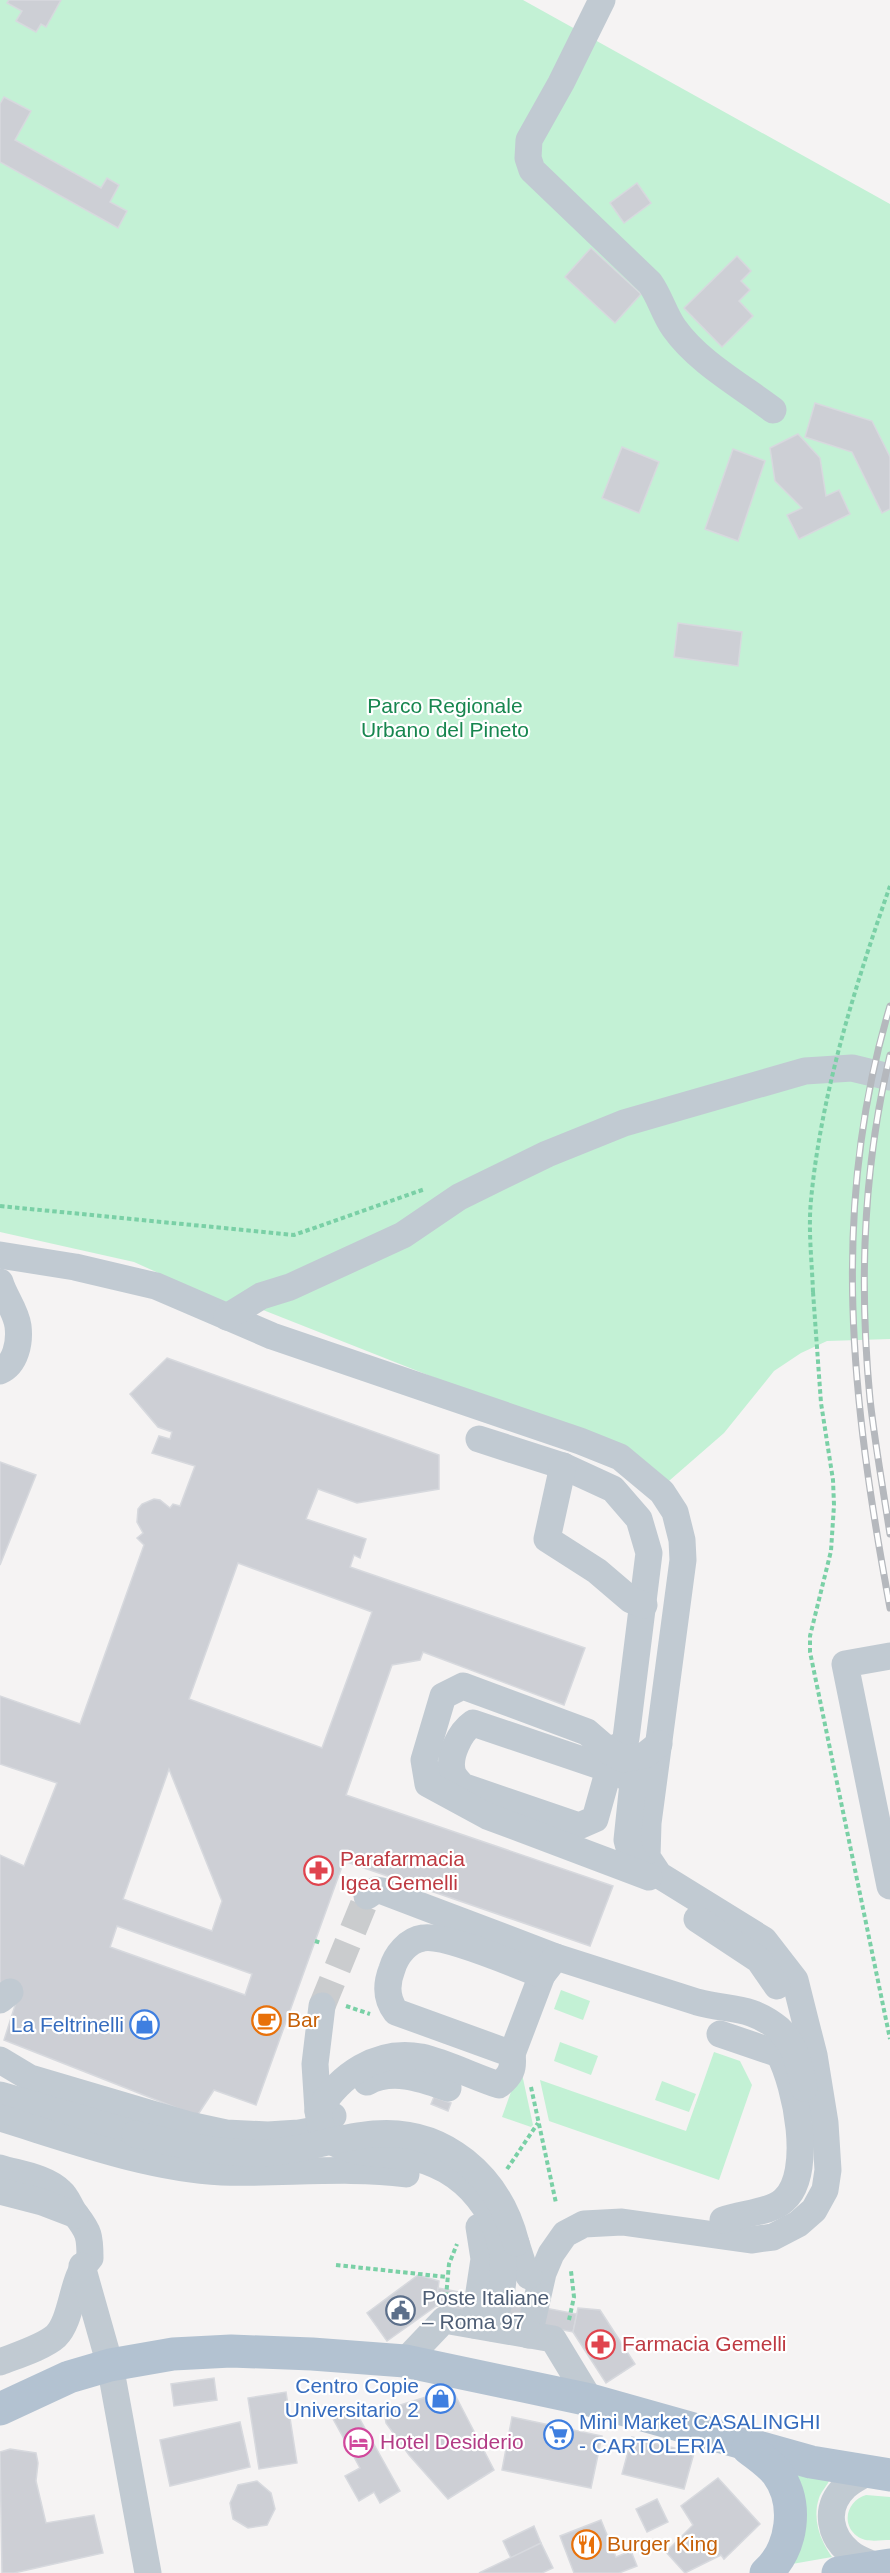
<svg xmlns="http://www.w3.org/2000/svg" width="890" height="2573" font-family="Helvetica,sans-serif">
	<rect width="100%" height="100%" fill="#f5f3f3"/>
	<g fill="#c3f1d5">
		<path d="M0 0H523L890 204V1339L827 1341 801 1353 774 1371 724 1433 662 1487 567 1430 258 1308 234 1307 134 1262 0 1232Z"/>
		<path d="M561 1990 590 2001 583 2020 554 2009Z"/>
		<path d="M560 2042 598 2056 591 2075 554 2061Z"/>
		<path d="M714 2052 740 2061 752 2085 719 2180 549 2121 540 2080 686 2131Z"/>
		<path d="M518 2072 522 2074 533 2125 531 2127 502 2117Z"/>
		<path d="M662 2081 696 2094 689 2112 655 2100Z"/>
		<path d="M794 2474 829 2481C826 2487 821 2492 819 2498 812 2519 820 2540 832 2557L792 2564Z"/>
		<path d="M866 2495 890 2497V2540C880 2540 865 2543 857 2536 840 2523 848 2500 866 2495Z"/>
	</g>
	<g fill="#cdcfd5" stroke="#d7d9de" stroke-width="1.5" fill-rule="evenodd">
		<path d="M9 0H61L46 27 41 24 36 32 16 21 22 11 7 3Z"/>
		<path d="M4 97 31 111 15 140 101 188 107 178 119 185 110 202 127 211 118 228 0 162V104Z"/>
		<path d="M637 183 651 203 624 223 610 203Z"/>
		<path d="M591 248 641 294 615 323 565 277Z"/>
		<path d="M737 256 751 271 741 281 750 290 739 301 753 316 722 347 684 308Z"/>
		<path d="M815 403 872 421 890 457V509L882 513 852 452 805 437Z"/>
		<path d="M798 434 820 458 826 496 839 490 850 514 799 539 787 515 802 508 775 481 770 448Z"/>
		<path d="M622 447 659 462 639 513 602 498Z"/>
		<path d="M733 449 765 461 738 541 705 529Z"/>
		<path d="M678 623 742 632 738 666 674 657Z"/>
		<path d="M167 1358 439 1455V1489L357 1503 318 1489 306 1519 366 1539 360 1558 354 1555 350 1567 585 1648 564 1705 423 1652 420 1660 392 1665 346 1795 613 1886 590 1946 344 1861 256 2105 214 2090 197 2116 4 2040 17 1999 0 1988V1855L24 1866 57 1783 0 1764V1696L80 1724 144 1545 137 1538 143 1533 137 1522 138 1509 142 1504 154 1499 160 1500 170 1508 173 1504 180 1506 195 1466 152 1453 159 1436 170 1439 172 1432 158 1427 130 1394ZM238 1563 372 1612 322 1748 189 1699ZM169 1769 222 1901 212 1931 123 1899ZM117 1926 252 1974 245 1995 110 1947Z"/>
		<path d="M0 1462 36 1475 0 1565Z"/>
		<path d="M434 2097 451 2103 448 2111 431 2104Z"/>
		<path d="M418 2275 439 2281 436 2306 387 2341 367 2313Z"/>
		<path d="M438 2288 577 2314 573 2332 436 2306Z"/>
		<path d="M578 2308 600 2310 635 2364 606 2383 573 2332Z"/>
		<path d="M214 2378 217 2400 174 2406 171 2384Z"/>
		<path d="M452 2389 494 2470 448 2499 409 2455 386 2423 384 2410Z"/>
		<path d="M286 2392 297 2463 259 2469 248 2398Z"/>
		<path d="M352 2405 400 2491 380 2503 374 2492 359 2501 345 2476 360 2468 332 2417Z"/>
		<path d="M512 2417 602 2436 591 2488 502 2470Z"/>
		<path d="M240 2422 250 2467 170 2486 160 2440Z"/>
		<path d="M632 2437 694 2453 684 2489 622 2474Z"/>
		<path d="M10 2449 36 2453 38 2463 36 2481 46 2523 94 2515 103 2553 14 2573H2L0 2452Z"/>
		<path d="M718 2478 760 2524 724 2559 721 2555 685 2573 666 2552 693 2525 681 2506Z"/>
		<path d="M257 2481 271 2493 275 2509 267 2525 248 2528 233 2519 230 2503 238 2485Z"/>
		<path d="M657 2499 668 2522 647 2532 636 2509Z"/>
		<path d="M601 2520 616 2557 631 2551 637 2566 619 2573H574L560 2536Z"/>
		<path d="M534 2526 541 2543 511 2558 503 2541Z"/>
		<path d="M541 2543 553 2568 542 2573H479Z"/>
	</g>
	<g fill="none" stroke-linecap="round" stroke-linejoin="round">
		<path stroke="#caccce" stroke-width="27" stroke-dasharray="27 14" stroke-linecap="butt" d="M322 2006 367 1896"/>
		<g stroke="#7ad0a6" stroke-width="4" stroke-dasharray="4.5 3" stroke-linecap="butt">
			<path d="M0 1206 294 1235 425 1189"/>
			<path d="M813 1292 821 1403 833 1480 834 1505 831 1551 810 1636V1652L890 2039"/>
			<path d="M315 1941 321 1943"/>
			<path d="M346 2006 370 2014"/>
			<path d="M531 2087 556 2203"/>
			<path d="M507 2169 538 2123"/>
			<path d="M336 2265 447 2277"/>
			<path d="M446 2297 449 2264 457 2244"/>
			<path d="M569 2320 574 2297 571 2271"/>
		</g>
		<g stroke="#c1cad2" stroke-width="27">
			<path d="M602 0 561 83 529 140 528 158 532 170 650 283C660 297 664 314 674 328 698 362 740 385 773 410"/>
			<path d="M0 1255 75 1267 156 1286 272 1336 580 1441 620 1457 662 1492 675 1512 682 1540 683 1560 648 1823 647 1857 659 1875 764 1940 795 1980 805 2020 814 2055 825 2123 828 2170 825 2190 814 2210 798 2224 773 2237 751 2240 622 2222 584 2224 565 2234 551 2254 543 2273 529 2335"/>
			<path d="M0 1282C4 1296 16 1311 18 1326 20 1342 16 1364 0 1371"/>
			<path d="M227 1317 261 1296 290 1287 403 1235 459 1197 547 1154 624 1123 805 1071 852 1068 890 1077"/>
			<path d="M479 1439 563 1466 613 1489 639 1519 649 1553 626 1738 623 1744 609 1751"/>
			<path d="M563 1466 547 1539 597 1571 631 1600 644 1605"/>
			<path d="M890 1656 845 1664 890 1886"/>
			<path d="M609 1769 595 1819 579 1826 462 1786C459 1782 455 1778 453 1774 447 1757 460 1732 473 1723L609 1769 620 1772 633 1783"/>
			<path d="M648 1876 631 1855 627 1840 633 1783 649 1775"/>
			<path d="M649 1877 487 1816 428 1784 424 1760 443 1696 463 1686 587 1732 609 1751 623 1759 645 1755 659 1744"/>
			<path d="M367 1896 376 1890 382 1891 556 1957"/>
			<path d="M697 1919 759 1960 777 1986"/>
			<path d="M0 2000 10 1992"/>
			<path d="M720 2034 779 2054C796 2086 814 2173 784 2200 771 2213 741 2213 723 2220"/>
			<path d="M512 2054 542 1975"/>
			<path d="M0 2060 30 2078 189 2125 226 2133 268 2135 299 2133 321 2129 333 2116"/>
			<path d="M367 2082C393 2068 422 2079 448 2088"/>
			<path d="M0 2095 135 2134"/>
			<path d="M318 2111 315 2064 322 2006"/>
			<path d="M0 2118C72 2140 147 2168 222 2172 281 2174 349 2166 406 2174"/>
			<path d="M0 2168C19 2174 46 2177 61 2192 68 2198 70 2208 76 2215 89 2232 90 2236 90 2258 71 2278 73 2319 56 2336 44 2347 15 2356 0 2362"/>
			<path d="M0 2191 42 2202 76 2215"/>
			<path d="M516 2243 523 2265 529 2276"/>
			<path d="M82 2266 110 2365 148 2573"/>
			<path d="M474 2325 484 2259 479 2227"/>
			<path d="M492 2328C496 2313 502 2296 503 2279 509 2219 464 2164 405 2156 381 2153 351 2155 330 2140 320 2133 320 2122 318 2111 340 2075 377 2049 421 2057 447 2063 474 2077 499 2085 511 2075 514 2069 512 2054L396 2012C386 1999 386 1984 392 1969 396 1955 408 1940 423 1938 446 1934 518 1966 542 1975L556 1957C603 1972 650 1987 697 2002 729 2011 750 2005 779 2029 795 2043 800 2068 804 2088"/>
			<path d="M405 2361 444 2320 553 2339 590 2400"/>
			<path d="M868 2472C860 2477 851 2481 845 2487 823 2508 829 2538 853 2555 860 2560 870 2563 878 2567"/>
		</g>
		<g stroke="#b3c2d1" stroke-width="33">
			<path d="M0 2409 69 2377 110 2365 173 2354 231 2351 312 2354 405 2361 590 2400 811 2462 890 2475"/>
			<path d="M748 2448C758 2456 769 2463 777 2473 799 2503 793 2549 766 2573"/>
			<path d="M838 2573 890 2565"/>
		</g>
		<defs>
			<g id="rail">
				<path d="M890 1006C829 1210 852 1403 890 1608"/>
				<path d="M890 1055C863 1168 859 1284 870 1399 875 1444 883 1489 890 1534"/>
			</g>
		</defs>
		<use href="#rail" stroke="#b5b8bd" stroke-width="7"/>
		<use href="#rail" stroke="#fff" stroke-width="4.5" stroke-dasharray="14" stroke-linecap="butt"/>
		<path stroke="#7ad0a6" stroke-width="4" stroke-dasharray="4.5 3" stroke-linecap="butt" d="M813 1292C812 1262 808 1230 811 1200 821 1094 855 986 890 886"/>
		<path stroke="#c1cad2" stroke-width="27" d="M135 2134C177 2144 218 2154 261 2153 300 2152 336 2137 374 2134 444 2128 499 2176 516 2243"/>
	</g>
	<defs>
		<symbol id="pharmacy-ring" viewBox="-11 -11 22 22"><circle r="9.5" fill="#fff" stroke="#e0444e" stroke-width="1.5"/><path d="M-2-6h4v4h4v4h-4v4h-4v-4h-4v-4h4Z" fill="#e0444e"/></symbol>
		<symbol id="cafe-ring" viewBox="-11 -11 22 22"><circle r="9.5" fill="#fff" stroke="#e8710a" stroke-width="1.5"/><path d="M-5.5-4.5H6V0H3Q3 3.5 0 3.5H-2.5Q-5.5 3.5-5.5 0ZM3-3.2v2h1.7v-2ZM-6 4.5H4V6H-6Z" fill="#e8710a"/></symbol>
		<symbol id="shop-ring" viewBox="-11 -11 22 22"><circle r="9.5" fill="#fff" stroke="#3f7fe0" stroke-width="1.5"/><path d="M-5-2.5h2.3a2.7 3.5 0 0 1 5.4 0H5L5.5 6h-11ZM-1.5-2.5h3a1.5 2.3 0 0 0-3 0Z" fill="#3f7fe0"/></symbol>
		<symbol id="civic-ring" viewBox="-11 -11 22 22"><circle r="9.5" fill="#fff" stroke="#5c6f8a" stroke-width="1.5"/><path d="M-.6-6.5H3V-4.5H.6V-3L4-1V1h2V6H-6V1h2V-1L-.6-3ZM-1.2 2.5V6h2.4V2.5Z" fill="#5c6f8a"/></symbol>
		<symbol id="supermarket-ring" viewBox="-11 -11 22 22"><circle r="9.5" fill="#fff" stroke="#3f7fe0" stroke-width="1.5"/><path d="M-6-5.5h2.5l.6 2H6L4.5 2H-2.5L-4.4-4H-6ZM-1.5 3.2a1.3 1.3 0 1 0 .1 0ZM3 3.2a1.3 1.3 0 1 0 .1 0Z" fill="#3f7fe0"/></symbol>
		<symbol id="hotel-ring" viewBox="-11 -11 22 22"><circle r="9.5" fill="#fff" stroke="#d1479c" stroke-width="1.5"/><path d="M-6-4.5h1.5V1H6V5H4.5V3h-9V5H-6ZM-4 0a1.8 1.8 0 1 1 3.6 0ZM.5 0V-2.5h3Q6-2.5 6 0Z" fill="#d1479c"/></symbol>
		<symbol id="restaurant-ring" viewBox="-11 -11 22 22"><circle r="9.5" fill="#fff" stroke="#e8710a" stroke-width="1.5"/><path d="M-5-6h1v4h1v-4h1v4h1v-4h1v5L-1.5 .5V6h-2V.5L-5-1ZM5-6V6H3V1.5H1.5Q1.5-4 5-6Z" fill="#e8710a"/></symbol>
	</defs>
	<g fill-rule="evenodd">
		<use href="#pharmacy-ring" x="302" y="1854" width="33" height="33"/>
		<use href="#cafe-ring" x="250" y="2004" width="33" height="33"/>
		<use href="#shop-ring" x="128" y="2008" width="33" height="33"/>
		<use href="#civic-ring" x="384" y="2294" width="33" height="33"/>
		<use href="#pharmacy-ring" x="584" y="2328" width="33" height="33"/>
		<use href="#shop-ring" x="424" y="2382" width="33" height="33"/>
		<use href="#supermarket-ring" x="542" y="2418" width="33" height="33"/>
		<use href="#hotel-ring" x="342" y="2426" width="33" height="33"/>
		<use href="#restaurant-ring" x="570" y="2528" width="33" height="33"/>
	</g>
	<g text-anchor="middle" stroke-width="4.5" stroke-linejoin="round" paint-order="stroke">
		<g font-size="21" fill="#17864f" stroke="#fff">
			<text x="445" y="713">Parco Regionale<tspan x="445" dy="24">Urbano del Pineto</tspan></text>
		</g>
		<g font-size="21" fill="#be3a42" stroke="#fff" text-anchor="start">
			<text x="340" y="1866">Parafarmacia<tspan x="340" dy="24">Igea Gemelli</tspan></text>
			<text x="622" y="2351">Farmacia Gemelli</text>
		</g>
		<g font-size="21" fill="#c56008" stroke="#fff" text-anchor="start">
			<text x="287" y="2027">Bar</text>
			<text x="607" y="2551">Burger King</text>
		</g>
		<g font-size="21" fill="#366cbe" stroke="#fff" text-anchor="end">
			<text x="124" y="2032">La Feltrinelli</text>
			<text x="419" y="2393">Centro Copie<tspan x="419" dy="24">Universitario 2</tspan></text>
			<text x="579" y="2429" text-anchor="start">Mini Market CASALINGHI<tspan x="579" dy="24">- CARTOLERIA</tspan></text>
		</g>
		<g font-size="21" fill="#4e5e75" stroke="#fff" text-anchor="start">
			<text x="422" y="2305">Poste Italiane<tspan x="422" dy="24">– Roma 97</tspan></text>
		</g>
		<g font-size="21" fill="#b23c85" stroke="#fff" text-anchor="start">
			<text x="380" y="2449">Hotel Desiderio</text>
		</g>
	</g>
</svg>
